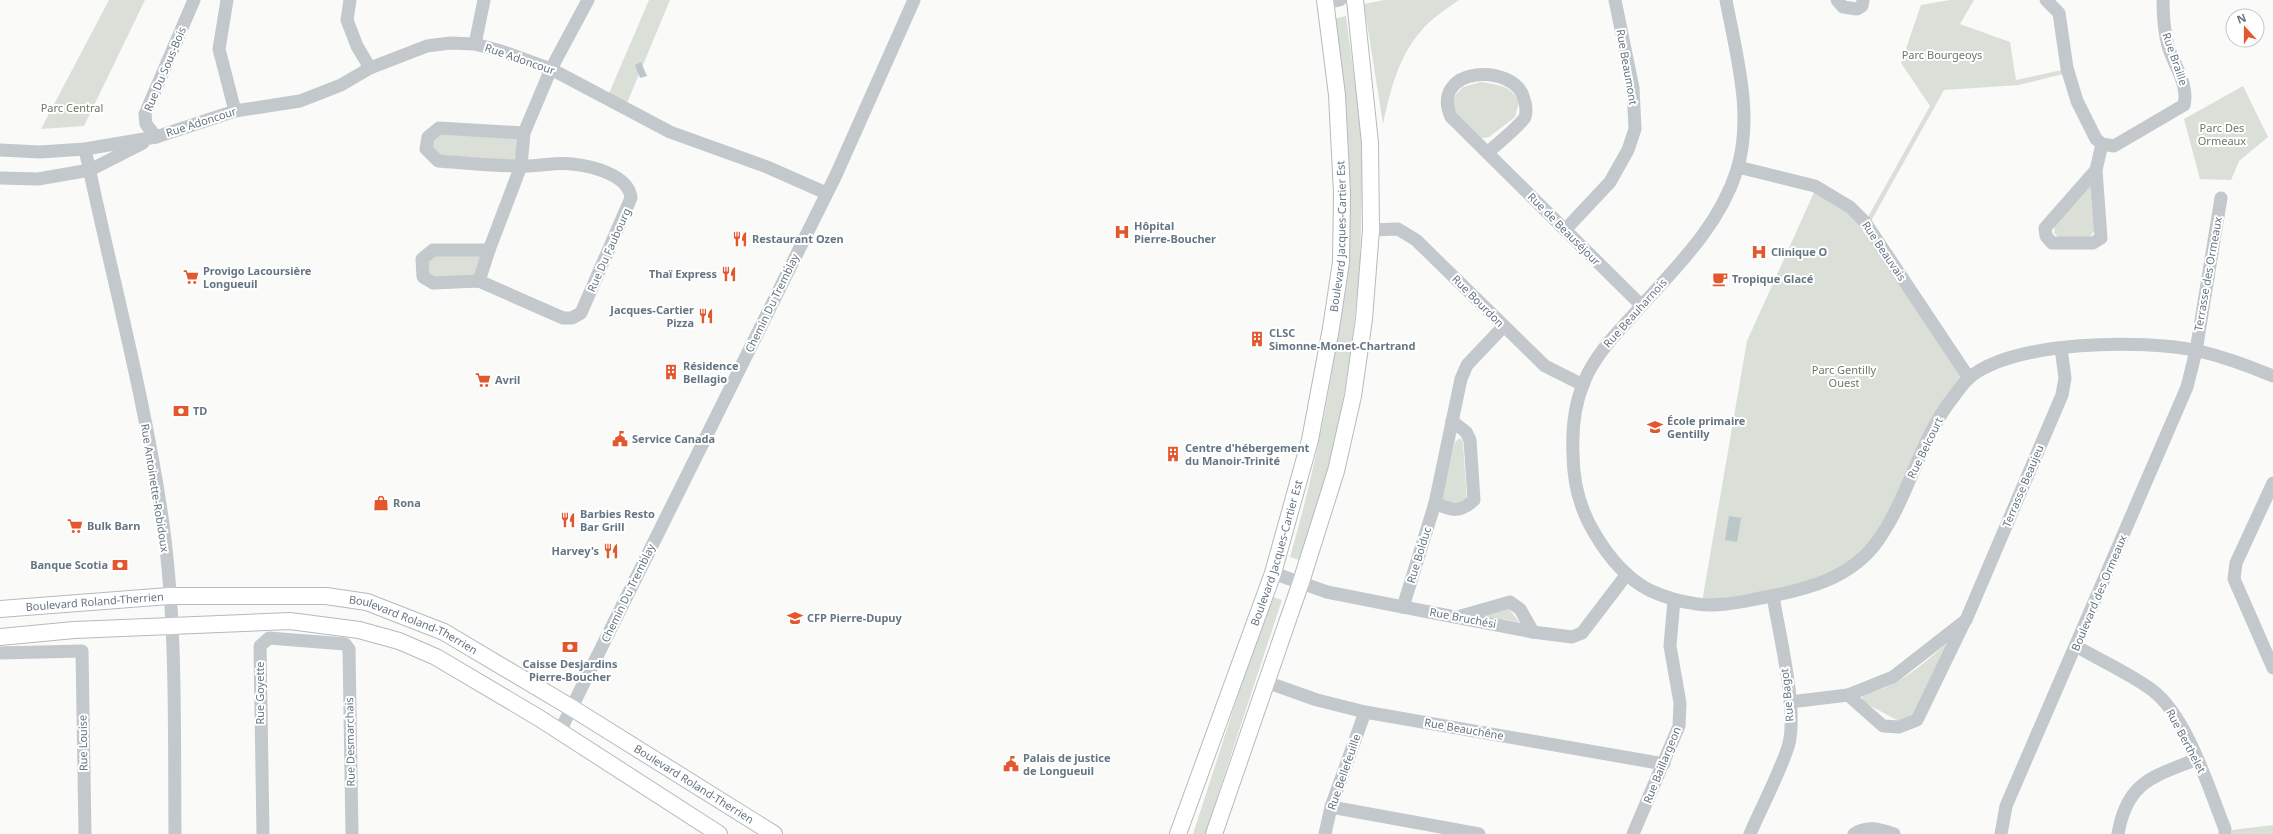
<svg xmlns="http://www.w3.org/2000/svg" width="2273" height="834" font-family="'Noto Sans',sans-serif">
	<rect width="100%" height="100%" fill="#fafaf8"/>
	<g fill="#dadfd7">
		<path d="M109 0H145L84 126 41 129Z"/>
		<path d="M649 0H670L625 108 607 98Z"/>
		<path d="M1384 0H1459C1446 9 1431 19 1421 31 1398 57 1390 92 1383 124L1364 4Z"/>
		<path d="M1950 0H1974L1960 24 2010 42 2016 80 2062 70 2063 74 2019 85 1944 90 1871 221 1868 217 1930 106 1901 63 1921 5Z"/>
		<path d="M1346 16 1363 143 1360 267 1352 343 1342 407 1330 461 1299 560 1290 557C1329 422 1352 280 1348 139 1347 99 1339 58 1334 19Z"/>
		<path d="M1481 82C1498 85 1511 85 1519 102L1515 117 1489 137 1478 139 1455 116 1452 104 1456 94 1463 87Z"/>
		<path d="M2243 86 2268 137 2239 161 2231 180 2200 179 2184 119Z"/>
		<path d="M440 131 520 135 519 163 439 158 429 148Z"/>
		<path d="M2087 185 2094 186 2095 230 2089 238 2058 237 2054 233 2055 224Z"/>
		<path d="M1816 188 1848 209 1966 378 1895 509 1854 562 1810 584 1702 602 1747 341Z"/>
		<path d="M434 253H485L477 278 434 280 425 276 424 261Z"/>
		<path d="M1460 438 1463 442 1467 501 1465 504 1441 502 1455 442Z"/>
		<path d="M1270 596 1282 600 1205 834H1193Z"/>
		<path d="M1509 609 1519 622 1483 616Z"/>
		<path d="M1955 636 1917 713 1907 720H1897L1863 702 1862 697C1871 691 1881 690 1891 685 1915 673 1934 654 1955 636Z"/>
		<path d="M2273 825V834H2232V830Z"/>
	</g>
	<g fill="#bbc7cb">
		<path d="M641 62 647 76 640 78 635 65Z"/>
		<path d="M1729 516 1741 518 1737 542 1725 540Z"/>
	</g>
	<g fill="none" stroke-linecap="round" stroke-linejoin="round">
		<defs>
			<g id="major">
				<path id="s1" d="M0 609 169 596H326L367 602 444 632 572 708 774 834"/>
				<path d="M0 637 74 630 290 621 359 630 399 641 436 657 539 718 719 834"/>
				<path id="s2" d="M1178 834 1273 573 1310 440 1331 328 1341 262 1342 193 1337 95 1325 0"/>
				<path d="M1214 834 1301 582 1336 471 1353 396 1364 319 1371 230 1370 143 1355 0"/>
			</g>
		</defs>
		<use href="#major" stroke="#b5babe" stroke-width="18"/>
		<g stroke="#c3c8cc" stroke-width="13">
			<path d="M227 0 219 49 235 111"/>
			<path d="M350 0 347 20 357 46 370 68"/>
			<path d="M1726 0C1736 54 1754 115 1737 170 1718 229 1674 269 1634 314 1615 335 1595 355 1584 382 1575 403 1572 430 1573 453 1573 482 1579 508 1595 534 1608 556 1626 578 1649 590 1664 597 1681 602 1697 604 1719 607 1740 602 1761 598 1805 590 1852 579 1879 539 1909 496 1919 442 1951 400 1957 393 1962 384 1969 378 2014 340 2143 339 2199 351 2224 357 2249 366 2273 376"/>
			<path d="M1837 0 1843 7 1857 9 1862 6 1863 0"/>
			<path d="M2046 0 2059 13 2067 68 2077 101 2096 139 2102 144 2114 146 2184 105C2189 84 2174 66 2168 46 2164 31 2163 16 2163 0"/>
			<path d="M1325 3 1340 0"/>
			<path d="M475 44 484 0"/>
			<path d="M156 137 146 124 145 114 194 0"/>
			<path d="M85 149C111 274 145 397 163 524 177 627 174 731 175 834"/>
			<path d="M0 150 40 152 85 149 156 137 235 111 300 101 341 85 370 68 427 46 450 43 475 44 501 51 551 69 670 132 767 167 826 193"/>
			<path d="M1487 153C1495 146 1521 125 1525 117 1527 111 1526 105 1524 99 1515 62 1429 66 1451 117L1641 305"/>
			<path d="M1738 167 1815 186 1850 207 1865 222 1969 378"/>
			<path d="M2096 170 2045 228 2046 236 2052 243H2093L2101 238 2096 170 2102 144"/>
			<path d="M0 178 38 179 90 170 143 143"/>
			<path d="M1371 230 1398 229 1416 240 1545 366 1583 385"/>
			<path d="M1565 230 1610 182 1628 150 1635 129 1633 88 1615 0"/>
			<path d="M489 250H433L422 259 423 277 433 283 479 281 563 318H572L581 313 631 198C629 175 592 166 572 164 555 162 537 167 520 166 493 166 465 163 438 161L426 149 428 137 439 128 524 133"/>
			<path d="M479 281 489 250 521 166 524 133 551 69 588 0"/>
			<path d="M2273 483 2236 563 2234 579 2273 668"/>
			<path d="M1435 503C1452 511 1460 513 1474 500L1470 440 1466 432 1452 421"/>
			<path d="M1273 573 1327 592 1403 607 1533 632 1572 637 1582 633 1627 574"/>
			<path d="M1403 607 1435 503 1461 379 1467 365 1503 327"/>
			<path d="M1461 616 1510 602 1520 609 1533 632"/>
			<path d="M2076 646C2101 661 2129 673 2152 690 2187 716 2209 789 2225 829V834"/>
			<path d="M0 653 82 651 85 834"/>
			<path d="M1266 682 1317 700 1365 712 1664 764"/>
			<path d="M1848 695 1883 726 1899 727 1917 720 1964 623"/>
			<path d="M1790 702 1848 695 1893 677 1966 620 2062 395 2065 378 2061 348"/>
			<path d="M560 731 836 175 914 0"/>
			<path d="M1331 807 1479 834"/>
			<path d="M263 834 260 646 269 638 345 644 349 649 352 834"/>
			<path d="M1325 834 1331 807 1365 712"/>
			<path d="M1633 834 1679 726 1680 703 1670 646 1674 600"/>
			<path d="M1750 834C1762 806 1778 777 1788 747 1799 713 1779 634 1773 596"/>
			<path d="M1854 834C1867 825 1879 829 1894 834"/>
			<path d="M2001 834 2006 806 2187 387 2196 351 2221 198"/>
			<path d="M2118 834C2127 781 2153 777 2197 759"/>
		</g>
		<use href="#major" stroke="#fff" stroke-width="16"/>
	</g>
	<defs>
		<symbol id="hospital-bare" viewBox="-9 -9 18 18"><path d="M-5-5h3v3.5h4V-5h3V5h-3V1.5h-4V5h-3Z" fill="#e4572e" stroke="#fff" stroke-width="2.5" paint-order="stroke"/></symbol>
		<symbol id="restaurant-bare" viewBox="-9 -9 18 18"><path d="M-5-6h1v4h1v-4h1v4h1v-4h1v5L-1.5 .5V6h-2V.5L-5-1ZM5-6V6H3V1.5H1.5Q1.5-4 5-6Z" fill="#e4572e" stroke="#fff" stroke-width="2.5" paint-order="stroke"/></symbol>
		<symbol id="supermarket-bare" viewBox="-9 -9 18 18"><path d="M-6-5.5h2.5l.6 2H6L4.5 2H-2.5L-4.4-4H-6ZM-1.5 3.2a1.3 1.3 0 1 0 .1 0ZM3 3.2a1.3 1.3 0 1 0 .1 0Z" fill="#e4572e" stroke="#fff" stroke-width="2.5" paint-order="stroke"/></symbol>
		<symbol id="cafe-bare" viewBox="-9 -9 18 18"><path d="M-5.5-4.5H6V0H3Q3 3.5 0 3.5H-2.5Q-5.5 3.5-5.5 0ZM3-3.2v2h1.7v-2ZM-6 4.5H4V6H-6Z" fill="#e4572e" stroke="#fff" stroke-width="2.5" paint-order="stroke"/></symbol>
		<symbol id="building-bare" viewBox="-9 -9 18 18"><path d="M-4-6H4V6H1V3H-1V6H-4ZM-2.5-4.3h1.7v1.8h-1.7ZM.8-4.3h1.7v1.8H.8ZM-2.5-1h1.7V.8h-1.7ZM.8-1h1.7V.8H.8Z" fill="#e4572e" stroke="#fff" stroke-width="2.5" paint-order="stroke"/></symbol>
		<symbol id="bank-bare" viewBox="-9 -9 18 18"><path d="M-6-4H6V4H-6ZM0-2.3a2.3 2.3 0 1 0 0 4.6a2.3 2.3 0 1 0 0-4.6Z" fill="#e4572e" stroke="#fff" stroke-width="2.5" paint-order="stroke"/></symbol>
		<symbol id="school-bare" viewBox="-9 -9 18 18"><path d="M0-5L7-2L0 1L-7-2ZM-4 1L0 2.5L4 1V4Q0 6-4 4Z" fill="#e4572e" stroke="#fff" stroke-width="2.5" paint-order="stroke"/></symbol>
		<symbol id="civic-bare" viewBox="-9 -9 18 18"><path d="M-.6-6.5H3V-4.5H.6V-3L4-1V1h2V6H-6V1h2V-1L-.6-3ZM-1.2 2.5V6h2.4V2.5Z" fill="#e4572e" stroke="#fff" stroke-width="2.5" paint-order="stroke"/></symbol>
		<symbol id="shop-bare" viewBox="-9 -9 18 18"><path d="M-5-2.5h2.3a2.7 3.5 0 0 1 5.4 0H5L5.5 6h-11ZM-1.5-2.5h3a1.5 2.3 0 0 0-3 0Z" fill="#e4572e" stroke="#fff" stroke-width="2.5" paint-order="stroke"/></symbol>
		<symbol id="university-bare" viewBox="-9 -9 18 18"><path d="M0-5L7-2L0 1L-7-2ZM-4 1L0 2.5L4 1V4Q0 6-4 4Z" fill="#e4572e" stroke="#fff" stroke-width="2.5" paint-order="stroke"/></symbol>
	</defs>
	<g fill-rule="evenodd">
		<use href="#hospital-bare" x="1111" y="221" width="22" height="22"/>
		<use href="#restaurant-bare" x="729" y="228" width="22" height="22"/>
		<use href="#hospital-bare" x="1748" y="241" width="22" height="22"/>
		<use href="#restaurant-bare" x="718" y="263" width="22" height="22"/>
		<use href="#supermarket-bare" x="180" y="266" width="22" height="22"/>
		<use href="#cafe-bare" x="1709" y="268" width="22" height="22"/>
		<use href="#restaurant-bare" x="695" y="305" width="22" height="22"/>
		<use href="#building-bare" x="1246" y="328" width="22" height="22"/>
		<use href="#building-bare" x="660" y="361" width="22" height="22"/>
		<use href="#supermarket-bare" x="472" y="369" width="22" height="22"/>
		<use href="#bank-bare" x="170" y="400" width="22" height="22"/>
		<use href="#school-bare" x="1644" y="416" width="22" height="22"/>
		<use href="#civic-bare" x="609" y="428" width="22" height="22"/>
		<use href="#building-bare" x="1162" y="443" width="22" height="22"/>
		<use href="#shop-bare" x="370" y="492" width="22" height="22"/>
		<use href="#restaurant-bare" x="557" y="509" width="22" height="22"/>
		<use href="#supermarket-bare" x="64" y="515" width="22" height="22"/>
		<use href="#restaurant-bare" x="600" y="540" width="22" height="22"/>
		<use href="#bank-bare" x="109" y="554" width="22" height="22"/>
		<use href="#university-bare" x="784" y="607" width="22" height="22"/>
		<use href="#bank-bare" x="559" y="636" width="22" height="22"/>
		<use href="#civic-bare" x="1000" y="753" width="22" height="22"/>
	</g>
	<g text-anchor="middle" stroke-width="4" stroke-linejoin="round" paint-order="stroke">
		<g font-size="11" fill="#687a64" stroke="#fff">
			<text x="1942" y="59">Parc Bourgeoys</text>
			<text x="72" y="112">Parc Central</text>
			<text x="2222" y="132">Parc Des<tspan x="2222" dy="13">Ormeaux</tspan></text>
			<text x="1844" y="374">Parc Gentilly<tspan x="1844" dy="13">Ouest</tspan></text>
		</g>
		<g font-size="11" fill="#657683" stroke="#fff">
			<text transform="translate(520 59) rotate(19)" y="4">Rue Adoncour</text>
			<text transform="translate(2175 59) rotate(71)" y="4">Rue Braille</text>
			<text transform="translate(1627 67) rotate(80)" y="4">Rue Beaumont</text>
			<text transform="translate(165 69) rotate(-67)" y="4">Rue Du Sous-Bois</text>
			<text transform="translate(201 122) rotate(-18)" y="4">Rue Adoncour</text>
			<text transform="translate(1564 229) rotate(45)" y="4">Rue de Beauséjour</text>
			<text dy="4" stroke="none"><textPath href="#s2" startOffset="622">Boulevard Jacques-Cartier Est</textPath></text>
			<text transform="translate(609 250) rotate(-66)" y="4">Rue Du Faubourg</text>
			<text transform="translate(1884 251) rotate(56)" y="4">Rue Beauvais</text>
			<text transform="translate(2208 274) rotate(-80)" y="4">Terrasse des Ormeaux</text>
			<text transform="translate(1478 301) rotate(45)" y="4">Rue Bourdon</text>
			<text transform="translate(772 303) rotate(-64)" y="4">Chemin Du Tremblay</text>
			<text transform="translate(1635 313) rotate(-48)" y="4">Rue Beauharnois</text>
			<text transform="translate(1925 448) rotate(-64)" y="4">Rue Belcourt</text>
			<text transform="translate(2023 486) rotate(-67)" y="4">Terrasse Beaujeu</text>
			<text transform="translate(155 488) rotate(81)" y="4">Rue Antoinette-Robidoux</text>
			<text dy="4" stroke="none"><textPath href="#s2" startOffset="298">Boulevard Jacques-Cartier Est</textPath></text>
			<text transform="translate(1419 555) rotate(-73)" y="4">Rue Bolduc</text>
			<text transform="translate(628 593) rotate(-64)" y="4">Chemin Du Tremblay</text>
			<text transform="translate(2099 593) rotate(-67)" y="4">Boulevard des Ormeaux</text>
			<text dy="4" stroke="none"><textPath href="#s1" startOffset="95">Boulevard Roland-Therrien</textPath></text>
			<text transform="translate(1463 618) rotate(11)" y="4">Rue Bruchési</text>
			<text dy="4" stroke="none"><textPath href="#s1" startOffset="419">Boulevard Roland-Therrien</textPath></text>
			<text transform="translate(260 693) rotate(-90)" y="4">Rue Goyette</text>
			<text transform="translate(1787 695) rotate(-96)" y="4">Rue Bagot</text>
			<text transform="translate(1464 729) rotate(10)" y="4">Rue Beauchêne</text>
			<text transform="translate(2186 741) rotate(62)" y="4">Rue Berthelet</text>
			<text transform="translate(350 742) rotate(-91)" y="4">Rue Desmarchais</text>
			<text transform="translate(83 743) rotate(-91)" y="4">Rue Louise</text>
			<text transform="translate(1662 765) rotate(-68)" y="4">Rue Baillargeon</text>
			<text transform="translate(1344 772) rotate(-71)" y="4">Rue Bellefeuille</text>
			<text dy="4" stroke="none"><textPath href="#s1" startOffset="743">Boulevard Roland-Therrien</textPath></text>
		</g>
		<g font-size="11" font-weight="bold" fill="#657683" stroke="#fff" text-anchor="start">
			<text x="1134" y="230">Hôpital<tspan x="1134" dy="13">Pierre-Boucher</tspan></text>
			<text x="752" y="243">Restaurant Ozen</text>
			<text x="1771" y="256">Clinique O</text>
			<text x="203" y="275">Provigo Lacoursière<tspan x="203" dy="13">Longueuil</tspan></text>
			<text x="717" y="278" text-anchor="end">Thaï Express</text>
			<text x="1732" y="283">Tropique Glacé</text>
			<text x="694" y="314" text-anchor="end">Jacques-Cartier<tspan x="694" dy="13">Pizza</tspan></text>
			<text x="1269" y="337">CLSC<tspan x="1269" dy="13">Simonne-Monet-Chartrand</tspan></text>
			<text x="683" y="370">Résidence<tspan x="683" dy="13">Bellagio</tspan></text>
			<text x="495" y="384">Avril</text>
			<text x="193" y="415">TD</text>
			<text x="1667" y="425">École primaire<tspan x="1667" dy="13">Gentilly</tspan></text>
			<text x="632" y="443">Service Canada</text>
			<text x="1185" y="452">Centre d'hébergement<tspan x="1185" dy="13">du Manoir-Trinité</tspan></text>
			<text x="393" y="507">Rona</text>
			<text x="580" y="518">Barbies Resto<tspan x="580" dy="13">Bar Grill</tspan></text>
			<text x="87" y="530">Bulk Barn</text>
			<text x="599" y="555" text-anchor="end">Harvey's</text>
			<text x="108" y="569" text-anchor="end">Banque Scotia</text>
			<text x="807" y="622">CFP Pierre-Dupuy</text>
			<text x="570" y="668" text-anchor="middle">Caisse Desjardins<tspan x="570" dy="13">Pierre-Boucher</tspan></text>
			<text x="1023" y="762">Palais de justice<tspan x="1023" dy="13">de Longueuil</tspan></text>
		</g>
	</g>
	<g transform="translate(2245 28) rotate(339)"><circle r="19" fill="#ffffff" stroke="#c1c8cd"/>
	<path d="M0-3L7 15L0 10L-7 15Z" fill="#e4572e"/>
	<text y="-6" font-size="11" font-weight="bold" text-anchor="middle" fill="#657683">N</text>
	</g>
</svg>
